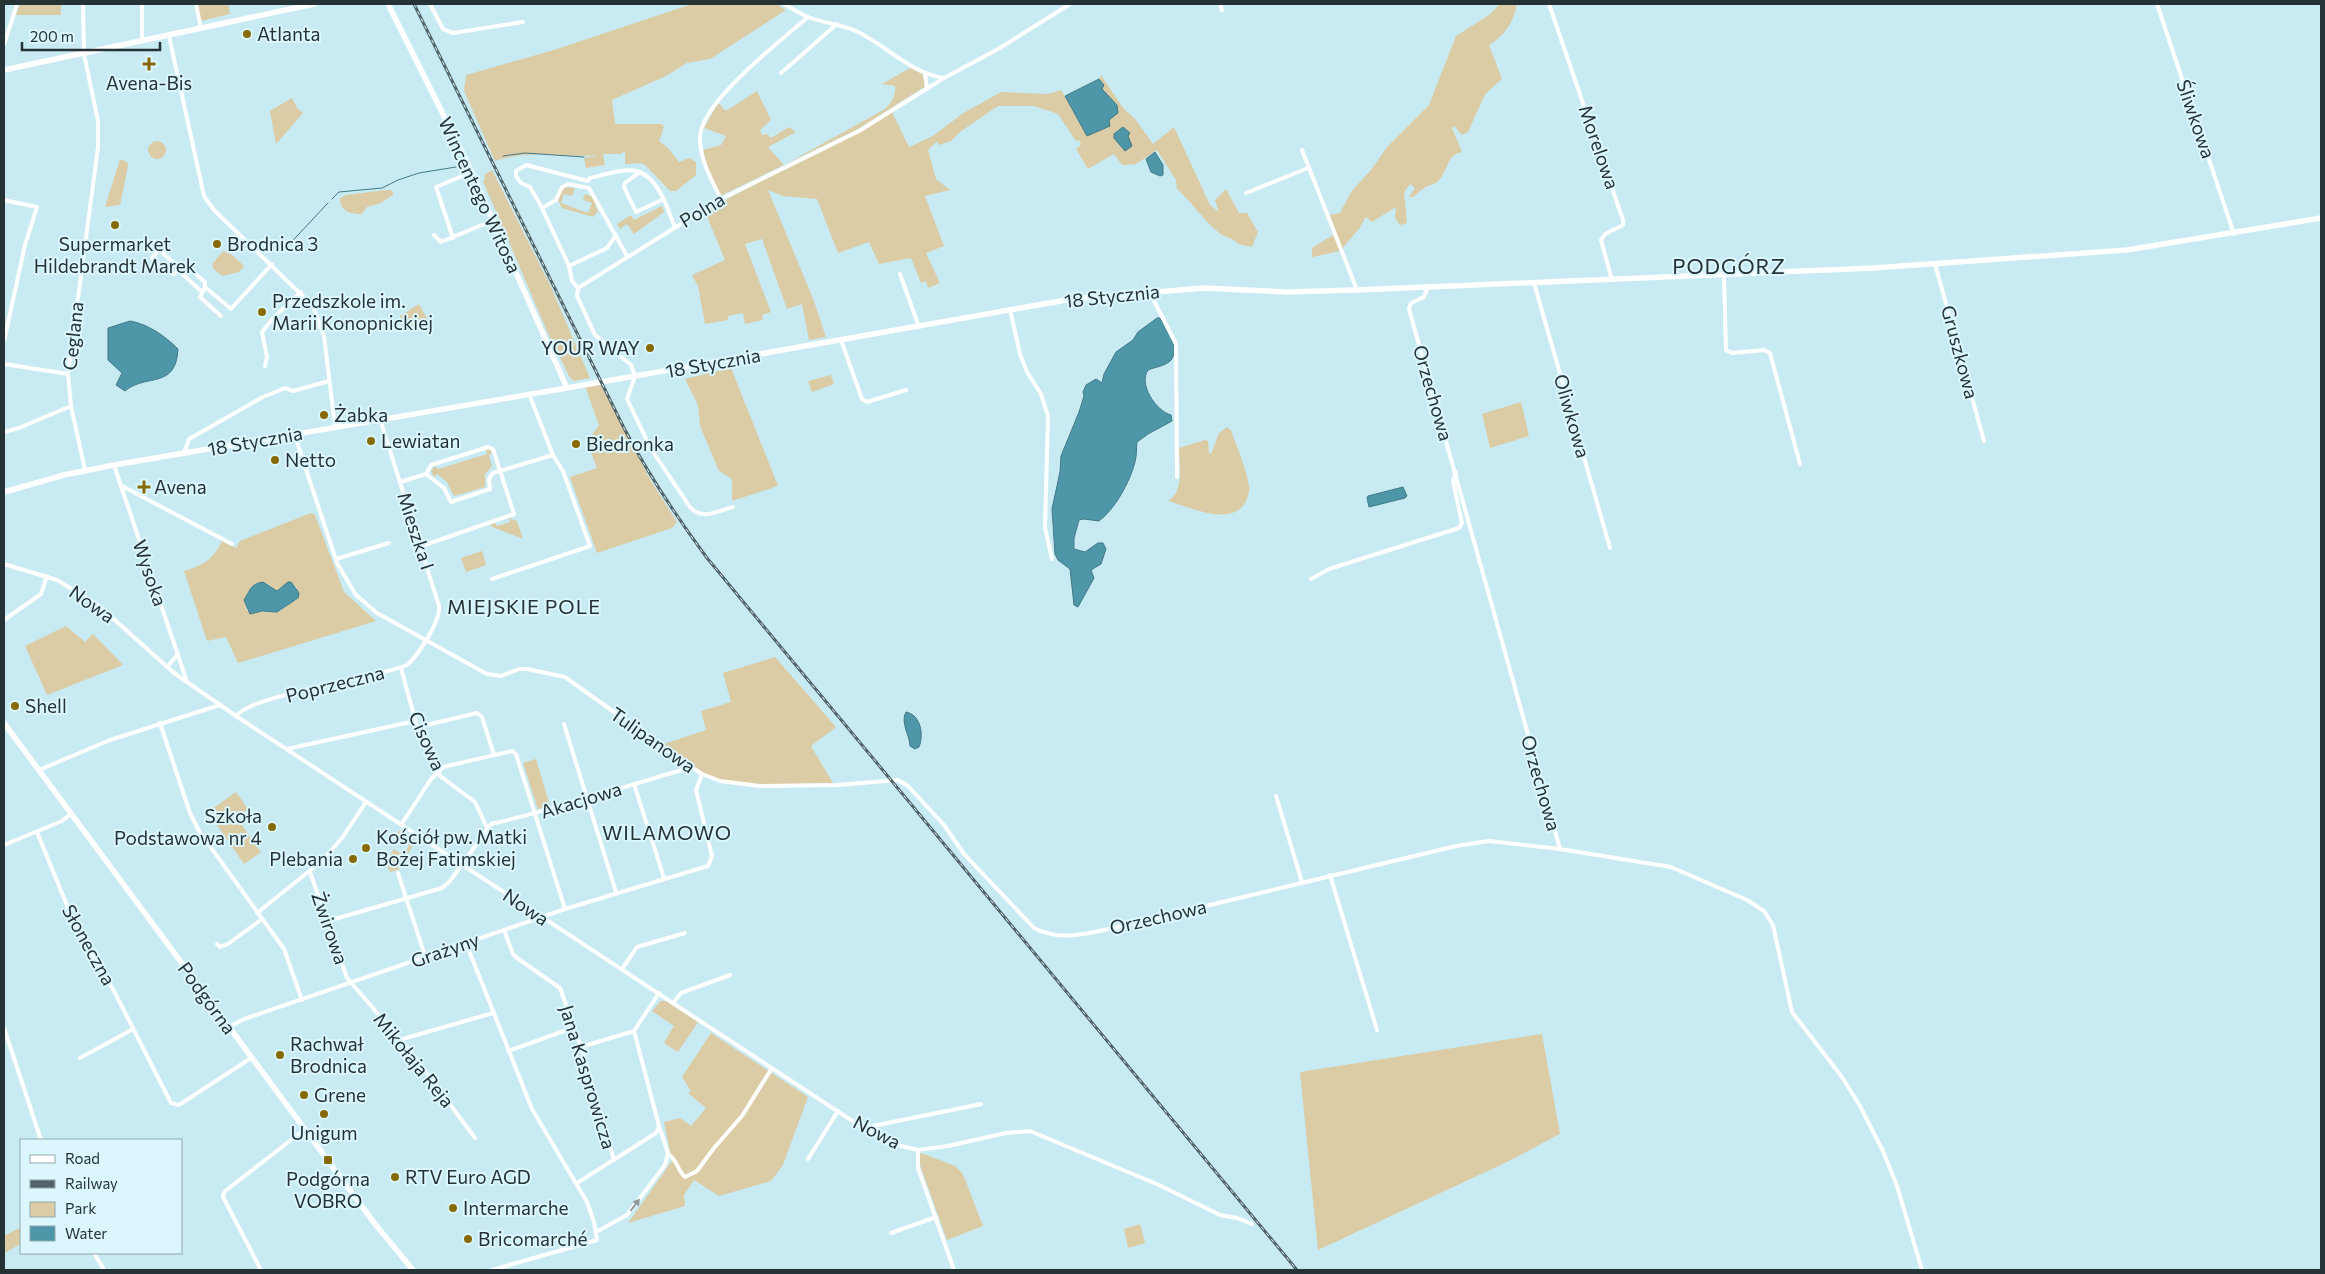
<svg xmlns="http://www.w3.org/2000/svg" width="2325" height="1274" font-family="Commissioner,sans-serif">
	<rect width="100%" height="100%" fill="#c8eaf2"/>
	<g fill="#dccca5" fill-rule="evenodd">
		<path d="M20 4H61V15H16Z"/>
		<path d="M197 4H228L230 14 201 21Z"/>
		<path d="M692 4H776L786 10 710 59 687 63 666 76 612 100 615 124H662L664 127 659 141 668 148 679 162 690 158 696 162V175L676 191H670L645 165 641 163 625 164V151L621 154H603L605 165 586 168 584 158 598 155C564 158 528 149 495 161L464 91 466 75 554 50Z"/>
		<path d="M1500 4H1517C1513 23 1505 35 1489 45L1502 79 1485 94 1468 132 1462 135 1454 126 1452 128 1462 152C1445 155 1449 172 1437 182 1434 185 1429 185 1426 187 1421 189 1417 194 1413 197H1409L1415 188 1410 184 1404 192 1407 223 1400 225 1395 218 1396 207 1372 222 1366 217 1358 230 1340 251 1312 257V248L1336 233 1329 215 1340 213 1351 192 1371 170 1387 147 1429 105 1456 36 1489 15Z"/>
		<path d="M910 68 922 74 925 82 924 87 858 129 720 196 705 166 703 150 721 145 726 136 704 128 718 103 726 111 757 91 771 120 760 130 762 135 767 134 771 138 789 127 796 132 768 147 784 165 885 109C892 102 896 96 895 86L882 84Z"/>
		<path d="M1101 75 1123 108 1135 119 1153 144 1174 127 1210 205 1219 212 1215 200 1226 189 1239 213H1247L1258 232 1252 247 1238 244C1233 237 1224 238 1218 232 1203 220 1192 202 1177 189L1176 180 1157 150 1136 164 1122 165 1114 154 1088 169 1076 149 1081 145 1079 140 1076 141 1058 114 1034 106H998L960 132 951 141 939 145 937 141 928 150 936 179 950 190 925 196 944 246 926 253 940 283 928 288 926 281 921 283 911 258 879 264 869 242 838 253 817 199 783 196 768 190 814 301 826 337 809 340 802 304 787 309 762 239 745 244 771 312 762 315 763 320 745 324 743 313 728 316V320L705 324 698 286 692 275 725 260 705 212C765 175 832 151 892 112L909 147 933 136 962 114 1001 92 1048 94 1061 90 1087 136 1109 120 1117 105 1102 89 1104 85 1099 79Z"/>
		<path d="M292 98 297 108 303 113 276 144 270 111Z"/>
		<circle cx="157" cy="150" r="9"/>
		<path d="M120 159 127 162 128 166 120 205 105 207Z"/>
		<path d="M492 170 551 287 590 378 574 381 569 376 547 331 483 181 485 179 484 175Z"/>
		<path d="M565 187 575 188 572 196 564 194 561 203 588 213 592 203 583 200 585 194 591 196 598 203 595 205 598 211 593 217 562 208 558 200 562 189Z"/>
		<path d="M386 190H391L394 194 381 203 367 207 362 214C351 214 340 212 340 198L346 195Z"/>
		<path d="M662 206 664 212 634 234 627 224 620 229 617 224 631 215 634 220Z"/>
		<path d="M223 251 232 255 244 266 239 272 222 276 213 268 212 264Z"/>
		<path d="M419 304 429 322 402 327 400 316Z"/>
		<path d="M731 368 778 486 732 501V479L719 471 700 426 698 405 685 379Z"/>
		<path d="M831 375 834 384 812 392 808 381Z"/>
		<path d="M601 385 651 481 677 522 672 528 597 553 570 477 597 468 587 442 599 425 585 386Z"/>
		<path d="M1521 402 1529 436 1490 448 1482 414Z"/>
		<path d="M1227 427 1231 430C1237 448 1246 467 1249 486 1250 490 1248 496 1246 501 1233 528 1189 507 1168 501 1185 491 1179 465 1179 448L1205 440 1208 441 1209 453 1211 454 1219 433Z"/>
		<path d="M488 449 492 452 489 456 492 466 485 474V487L454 496 446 481 437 474 434 477 431 471 435 466 438 469 487 454 486 450Z"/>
		<path d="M311 513 315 515 344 592 376 621 238 663 226 637 207 641 184 571C203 565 213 560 222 541L236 548 240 541ZM291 582 297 588V600C289 602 286 608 280 611 275 613 253 612 247 611 243 599 246 592 256 583L268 584 277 591Z"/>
		<path d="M509 518 517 521 523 539 490 526 495 523 497 526 510 522Z"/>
		<path d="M482 551 486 565 466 572 461 558Z"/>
		<path d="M66 626 85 642 93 634 123 665 47 695 25 646Z"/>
		<path d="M775 657 836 727 811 746 833 783C794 783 735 791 700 772 687 765 676 753 664 744L706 730 701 711 731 702 723 673Z"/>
		<path d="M536 759 550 806 538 809 523 763Z"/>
		<path d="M236 792 248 809 237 818 261 852 244 864 208 812Z"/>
		<path d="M400 830 416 841 398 870 390 872 386 864 389 860 387 859 394 849 403 855 409 846 396 836Z"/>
		<path d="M661 1001H666L698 1022 678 1052 664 1043 674 1026 652 1011Z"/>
		<path d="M711 1033 808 1097 783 1165 771 1181 719 1196 694 1180 684 1195 685 1206 628 1223 672 1161 664 1122 680 1118 691 1126 706 1108 688 1093 691 1091 682 1077Z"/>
		<path d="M1542 1034 1560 1134 1507 1162 1318 1250 1300 1072Z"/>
		<path d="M921 1153 955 1166 963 1174 983 1226 947 1240 920 1165 919 1156Z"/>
		<path d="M1140 1224 1145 1243 1128 1248 1124 1229Z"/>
		<path d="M21 1227V1244L4 1253V1236Z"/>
	</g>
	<g fill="#4e97a8" stroke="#427986">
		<path d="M1099 79 1104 85 1102 89 1117 105 1118 113 1109 120 1110 126 1087 136 1065 96Z"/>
		<path d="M1123 127 1130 133 1128 136 1132 146 1125 151 1114 138V134Z"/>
		<path d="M1155 152 1163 165V175L1160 176 1151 172 1146 159Z"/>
		<path d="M1157 318H1160C1165 328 1181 348 1171 360 1166 366 1155 367 1148 370 1138 384 1156 411 1171 415L1172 421 1148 434 1137 442C1136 449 1137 455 1135 462 1130 482 1115 509 1099 521L1084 519 1079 520 1074 538V549L1085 552 1098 543H1103L1106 549 1101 564 1091 570 1094 578 1078 607 1074 605 1070 569 1058 560 1055 554 1052 509 1060 472 1061 456 1079 412 1084 396 1083 392 1086 385 1096 379 1102 383 1104 374 1116 352 1133 340 1138 332Z"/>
		<path d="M130 321C148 324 165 336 178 349 176 390 146 373 125 391L116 385 122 373 108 360V328Z"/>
		<path d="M1403 487 1407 496 1405 498 1369 507 1367 498 1368 496Z"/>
		<path d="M263 582 277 591 288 582H291L299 593 298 598 277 612 262 611 250 614 244 600C250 591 250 584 263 582Z"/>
		<path d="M906 712C921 715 924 735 919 747L915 749 910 746C910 736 900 722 906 712Z"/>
	</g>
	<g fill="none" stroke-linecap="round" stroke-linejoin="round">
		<g stroke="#427986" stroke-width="1">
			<path d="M503 156 525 153 584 157"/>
			<path d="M332 199 339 192 382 188 398 180 419 173 456 167"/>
			<path d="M282 252 328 203"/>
		</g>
		<g stroke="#fff" stroke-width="4">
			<path d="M83 4 84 54 98 121V147L68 374 71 406 85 470"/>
			<path d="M142 4V41"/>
			<path d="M196 4 201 29"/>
			<path d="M430 4 443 29 453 33 523 22"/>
			<path d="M784 4C792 8 800 14 808 17 823 23 840 24 856 31 886 45 910 73 944 78"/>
			<path d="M1220 4 1222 10"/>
			<path d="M1549 4 1623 220V225L1605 234 1601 240 1612 280"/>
			<path d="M2157 4 2234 234"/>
			<path d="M169 36 204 196 214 210 313 306 324 336 335 426"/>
			<path d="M4 45 17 4"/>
			<path d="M781 73 837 24"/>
			<path d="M925 73 927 88"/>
			<path d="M1302 150 1357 290"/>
			<path d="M640 172 625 183 624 187 636 212 664 199"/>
			<path d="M1246 193 1308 168"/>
			<path d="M721 199C711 179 700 160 700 138 699 103 782 40 808 17"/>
			<path d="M4 200 37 207 25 245 4 341"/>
			<path d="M542 208 556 200 562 187 568 184 589 188 627 256"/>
			<path d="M434 235 441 242 494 220"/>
			<path d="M453 238 436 187 472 172"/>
			<path d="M148 245 156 253 159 250 181 269"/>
			<path d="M156 253 152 258 170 273 173 274 179 271"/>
			<path d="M1935 264 1984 441"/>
			<path d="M569 266 607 248 616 235"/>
			<path d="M900 274 919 327"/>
			<path d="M1724 276 1726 350 1732 353 1764 350 1770 353 1800 464"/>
			<path d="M1534 283 1610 548"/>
			<path d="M578 288 572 281 569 266 542 208 530 187 521 183 516 176V171L526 165 588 181 590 178C624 170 644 159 663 198 668 207 670 217 675 227"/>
			<path d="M201 291 179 271 185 265 205 282V287"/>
			<path d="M1150 293 1176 344 1177 477"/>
			<path d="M1010 309 1020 354 1027 372 1041 394 1048 416 1045 528 1052 559"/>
			<path d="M221 316 200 297 205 287 231 309 272 264"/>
			<path d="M841 340 862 399 867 402 906 390"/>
			<path d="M4 364 68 374"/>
			<path d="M265 366 267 357 262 332 274 317 301 292"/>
			<path d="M4 432 19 428 71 406"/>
			<path d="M294 433 337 563 356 595 377 613 487 674 501 676 519 669H527L565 677 688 765 702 774 720 781 760 786 837 785 898 780 908 786 944 825 964 854 1034 928C1063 944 1101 930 1131 924L1456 846 1489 841 1560 849 1409 309 1411 303 1424 297 1428 287"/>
			<path d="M184 453 189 439 263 397 285 388 293 391 329 381"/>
			<path d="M114 465 187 682"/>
			<path d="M426 474 444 488 451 502 490 489 489 479 493 473 553 455"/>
			<path d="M400 482 426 474 431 465 488 447 493 449 514 514 422 546"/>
			<path d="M120 485 232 544"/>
			<path d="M733 507C718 511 702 521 690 507L651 449 627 399 635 376 631 365 595 335 577 296 578 288 721 199 859 131 944 78 1000 48 1070 4"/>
			<path d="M336 559 389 543"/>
			<path d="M4 564 57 580 98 605 174 673 236 716 863 1128 901 1146 918 1150 948 1146 1006 1133 1030 1131 1159 1185 1220 1215 1237 1218 1252 1224"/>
			<path d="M492 579 590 546 563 471 553 455 529 394"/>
			<path d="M1311 579 1329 569 1459 528 1462 523 1453 481 1456 472"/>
			<path d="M4 620 41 594 47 576"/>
			<path d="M167 667 178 654"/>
			<path d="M401 668 416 723 439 763 438 770 440 776 475 802 487 828"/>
			<path d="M236 716C253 694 374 679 407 665 418 656 441 620 439 606L380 419"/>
			<path d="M160 723 190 813 199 831 284 949 302 1000"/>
			<path d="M564 724 616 892"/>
			<path d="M418 727 477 713 482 717 494 755"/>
			<path d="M287 749 415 721"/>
			<path d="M39 770 110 740 220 705"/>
			<path d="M634 784 664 878"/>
			<path d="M1276 796 1302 882"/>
			<path d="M401 825 431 779 443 767 512 751 516 754 565 909"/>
			<path d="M37 832 77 930 114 991 171 1103 179 1105 251 1058"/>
			<path d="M4 845 62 821 71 814"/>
			<path d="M1560 849 1671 867 1747 900 1764 911 1773 925 1792 1012 1842 1077 1860 1106 1883 1151 1897 1186 1922 1270"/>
			<path d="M310 872 347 978 411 1052 475 1138"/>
			<path d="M398 873 425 956"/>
			<path d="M1330 875 1377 1030"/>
			<path d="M257 913 322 861 342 838 366 802"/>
			<path d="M328 921 442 888 450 881 491 824C557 809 620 788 685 769L688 765"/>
			<path d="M504 930 513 954 517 958 560 988 581 1047 614 1160"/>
			<path d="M466 943 532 1109 587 1202 594 1222 597 1240 492 1270"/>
			<path d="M217 944 220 947 228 944 262 919"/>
			<path d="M622 969 637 947 685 933"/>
			<path d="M673 1003 681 993 730 975"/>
			<path d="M229 1027 244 1019 565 909 708 866 712 856 696 790 702 774"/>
			<path d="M4 1028 41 1140"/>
			<path d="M399 1040 493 1013"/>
			<path d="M581 1047 634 1031"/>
			<path d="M508 1051 575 1027"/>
			<path d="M80 1058 133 1029"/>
			<path d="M863 1128 981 1104"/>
			<path d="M918 1150V1168L954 1270"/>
			<path d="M668 1154C677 1159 677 1170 685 1177L697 1171 714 1148 742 1116 772 1068"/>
			<path d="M808 1159 838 1111"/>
			<path d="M577 1183 656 1133 659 1126 634 1031 659 993"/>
			<path d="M596 1232 627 1215 665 1165 668 1153 659 1126"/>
			<path d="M891 1233 936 1217"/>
			<path d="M94 1253 104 1270"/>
			<path d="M261 1270 223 1197 224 1192 305 1129"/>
		</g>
		<g stroke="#fff" stroke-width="5.5">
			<path d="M388 4 469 166 567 388"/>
			<path d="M4 70 314 4"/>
			<path d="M4 492 64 475 114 465 567 388 1072 299 1204 288 1286 292 1357 290 1873 268 2127 250 2321 218"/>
			<path d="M4 723 375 1224 413 1270"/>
		</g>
		<defs>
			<path id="rail" d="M414 4 624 428C648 474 676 516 707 558L1297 1270"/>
		</defs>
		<use href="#rail" stroke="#506368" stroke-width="3"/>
		<use href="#rail" stroke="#dbf6fd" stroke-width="1" stroke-dasharray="4" stroke-linecap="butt"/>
	</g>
	<defs><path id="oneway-solid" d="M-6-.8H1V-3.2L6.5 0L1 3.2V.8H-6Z" transform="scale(1.25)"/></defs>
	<use fill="#92989a" href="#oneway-solid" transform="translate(635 1205) rotate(-53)"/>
	<g fill="#876905" stroke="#dbf6fd" stroke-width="2">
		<circle cx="247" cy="34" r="5"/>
		<path d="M146.5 56.5h5v5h5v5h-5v5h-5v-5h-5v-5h5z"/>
		<circle cx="115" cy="225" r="5"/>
		<circle cx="217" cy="244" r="5"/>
		<circle cx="262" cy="312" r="5"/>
		<circle cx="650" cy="348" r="5"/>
		<circle cx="324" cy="415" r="5"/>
		<circle cx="371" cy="441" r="5"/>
		<circle cx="576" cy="444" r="5"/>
		<circle cx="275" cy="460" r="5"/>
		<path d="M141.5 479.5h5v5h5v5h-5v5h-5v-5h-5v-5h5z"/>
		<circle cx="15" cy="706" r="5"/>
		<circle cx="272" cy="827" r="5"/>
		<circle cx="366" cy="848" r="5"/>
		<circle cx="353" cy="859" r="5"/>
		<circle cx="280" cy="1055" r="5"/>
		<circle cx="304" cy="1095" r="5"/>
		<circle cx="324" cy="1114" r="5"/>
		<rect x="323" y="1155" width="10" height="10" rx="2.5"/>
		<circle cx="395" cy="1177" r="5"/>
		<circle cx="453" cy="1208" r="5"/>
		<circle cx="468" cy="1239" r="5"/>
	</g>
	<g text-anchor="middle" stroke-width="4" stroke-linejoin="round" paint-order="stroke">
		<g font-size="19" fill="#253236" stroke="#dbf6fd" text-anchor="start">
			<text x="257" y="41">Atlanta</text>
			<text x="149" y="90" text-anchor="middle">Avena-Bis</text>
			<text x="115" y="251" text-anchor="middle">Supermarket<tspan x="115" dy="22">Hildebrandt Marek</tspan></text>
			<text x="227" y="251">Brodnica 3</text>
			<text x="272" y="308">Przedszkole im.<tspan x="272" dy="22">Marii Konopnickiej</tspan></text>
			<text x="640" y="355" text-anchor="end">YOUR WAY</text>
			<text x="334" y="422">Żabka</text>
			<text x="381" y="448">Lewiatan</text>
			<text x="586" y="451">Biedronka</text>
			<text x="285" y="467">Netto</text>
			<text x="154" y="494">Avena</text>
			<text x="25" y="713">Shell</text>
			<text x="262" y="823" text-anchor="end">Szkoła<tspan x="262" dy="22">Podstawowa nr 4</tspan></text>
			<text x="376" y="844">Kościół pw. Matki<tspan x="376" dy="22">Bożej Fatimskiej</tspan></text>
			<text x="343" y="866" text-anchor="end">Plebania</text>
			<text x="290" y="1051">Rachwał<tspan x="290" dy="22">Brodnica</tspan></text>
			<text x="314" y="1102">Grene</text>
			<text x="324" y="1140" text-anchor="middle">Unigum</text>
			<text x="405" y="1184">RTV Euro AGD</text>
			<text x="328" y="1186" text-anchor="middle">Podgórna<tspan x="328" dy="22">VOBRO</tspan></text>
			<text x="463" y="1215">Intermarche</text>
			<text x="478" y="1246">Bricomarché</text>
		</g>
		<g font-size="19" fill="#253236" stroke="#dbf6fd">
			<text transform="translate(2196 119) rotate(71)" y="7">Śliwkowa</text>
			<text transform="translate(1599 147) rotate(71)" y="7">Morelowa</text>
			<text transform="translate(480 195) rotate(65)" y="7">Wincentego Witosa</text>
			<text transform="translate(702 210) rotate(-31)" y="7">Polna</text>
			<text transform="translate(1112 296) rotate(-6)" y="7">18 Stycznia</text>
			<text transform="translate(73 336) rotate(-84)" y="7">Ceglana</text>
			<text transform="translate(1960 352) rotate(75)" y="7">Gruszkowa</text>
			<text transform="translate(713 363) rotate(-10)" y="7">18 Stycznia</text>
			<text transform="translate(1433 393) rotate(74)" y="7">Orzechowa</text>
			<text transform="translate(1572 416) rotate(74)" y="7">Oliwkowa</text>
			<text transform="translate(255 441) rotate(-10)" y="7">18 Stycznia</text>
			<text transform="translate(416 531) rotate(72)" y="7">Mieszka I</text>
			<text transform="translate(150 573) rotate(71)" y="7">Wysoka</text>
			<text transform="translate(92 604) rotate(35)" y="7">Nowa</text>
			<text transform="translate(335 684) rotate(-14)" y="7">Poprzeczna</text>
			<text transform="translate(653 740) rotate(35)" y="7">Tulipanowa</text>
			<text transform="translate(427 741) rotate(66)" y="7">Cisowa</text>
			<text transform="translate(1541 783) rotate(74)" y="7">Orzechowa</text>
			<text transform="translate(581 800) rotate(-17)" y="7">Akacjowa</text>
			<text transform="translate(526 907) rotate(34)" y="7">Nowa</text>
			<text transform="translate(1158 917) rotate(-13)" y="7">Orzechowa</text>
			<text transform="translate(330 928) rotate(71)" y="7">Żwirowa</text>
			<text transform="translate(89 945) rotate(61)" y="7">Słoneczna</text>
			<text transform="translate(445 950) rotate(-19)" y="7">Grażyny</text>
			<text transform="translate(207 998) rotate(54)" y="7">Podgórna</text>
			<text transform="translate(414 1060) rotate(51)" y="7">Mikołaja Reja</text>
			<text transform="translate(588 1077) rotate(73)" y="7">Jana Kasprowicza</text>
			<text transform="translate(877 1132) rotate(27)" y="7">Nowa</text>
		</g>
		<g font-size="20" letter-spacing="1" fill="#253236" stroke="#dbf6fd">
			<text x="524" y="614">MIEJSKIE POLE</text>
			<text x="667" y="840">WILAMOWO</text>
		</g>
		<g font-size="21" letter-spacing="1" fill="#253236" stroke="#dbf6fd">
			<text x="1729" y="274">PODGÓRZ</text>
		</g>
	</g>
	<rect width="2325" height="1274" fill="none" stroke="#253236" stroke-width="10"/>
	<rect x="20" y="1139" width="162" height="115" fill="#dbf6fd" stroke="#92a8ad"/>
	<rect x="30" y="1155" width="25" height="8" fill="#ffffff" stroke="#92a8ad"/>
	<text x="65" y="1164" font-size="15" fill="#253236">Road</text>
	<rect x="30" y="1180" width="25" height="8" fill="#506368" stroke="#92a8ad"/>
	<text x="65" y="1189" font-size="15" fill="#253236">Railway</text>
	<rect x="30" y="1202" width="25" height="15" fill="#dccca5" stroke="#92a8ad"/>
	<text x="65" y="1214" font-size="15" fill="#253236">Park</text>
	<rect x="30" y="1226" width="25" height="15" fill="#4e97a8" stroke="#92a8ad"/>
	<text x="65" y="1239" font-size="15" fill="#253236">Water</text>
	<path d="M22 42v8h138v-8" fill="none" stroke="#253236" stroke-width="2.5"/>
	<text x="30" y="42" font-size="15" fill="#253236" stroke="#dbf6fd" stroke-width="4" paint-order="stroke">200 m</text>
</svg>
